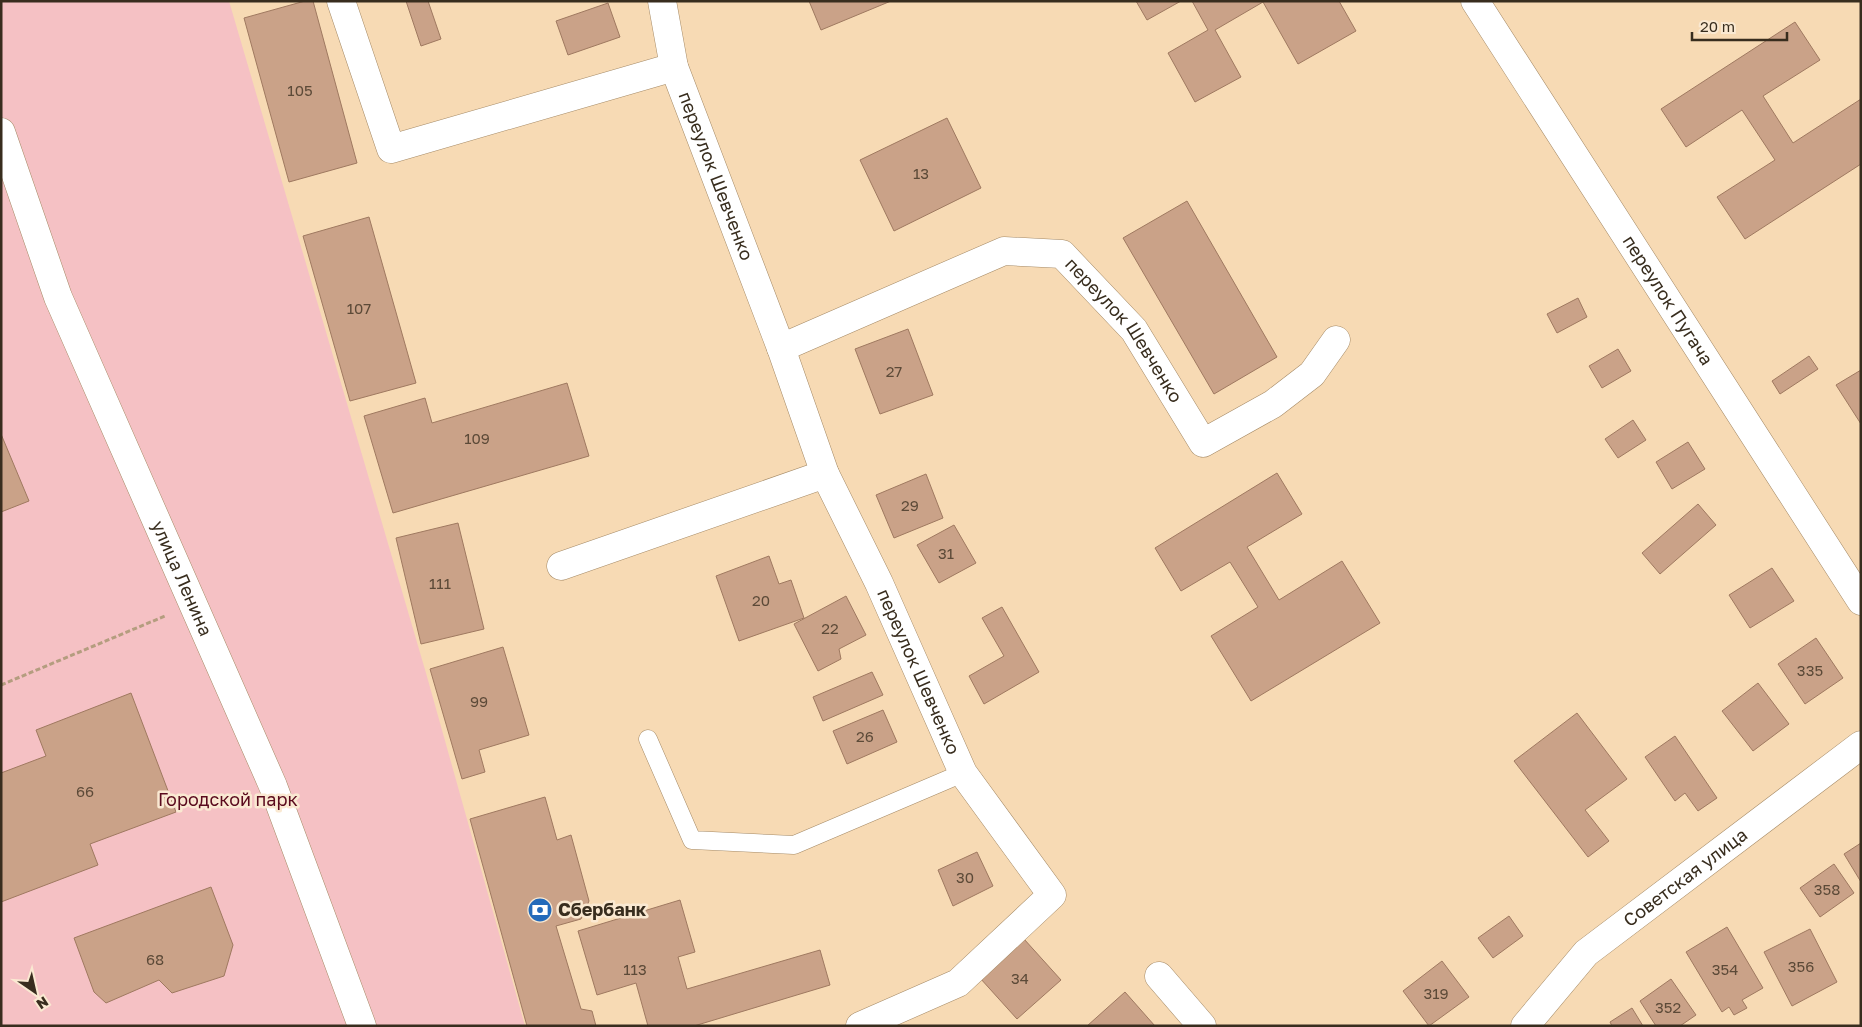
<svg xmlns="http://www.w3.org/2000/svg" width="1862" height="1027" font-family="'Golos Text',sans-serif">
	<rect width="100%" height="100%" fill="#f7dab4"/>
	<path fill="#f5c1c4" d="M1 1H229L426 673 525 1026H1Z"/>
	<g fill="#caa288" stroke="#9f7960">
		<path d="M305 1H313L357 163 289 182 244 18Z"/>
		<path d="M406 1H428L441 39 421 46Z"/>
		<path d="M809 1H891L821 30Z"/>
		<path d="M1136 1H1181L1147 20Z"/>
		<path d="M1192 1H1339L1356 31 1298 64 1263 2 1215 30 1241 77 1195 102 1168 53 1208 30Z"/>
		<path d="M608 3 620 37 568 55 556 21Z"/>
		<path d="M1795 22 1820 60 1763 96 1793 143 1861 99V164L1745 239 1717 197 1775 160 1742 110 1686 147 1661 109Z"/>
		<path d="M947 118 981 188 894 231 860 160Z"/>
		<path d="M1187 201 1277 357 1214 394 1123 238Z"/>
		<path d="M369 217 416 383 350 401 303 236Z"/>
		<path d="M1578 298 1587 317 1557 333 1547 314Z"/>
		<path d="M908 329 933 395 880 414 855 349Z"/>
		<path d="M1618 349 1631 371 1602 388 1589 366Z"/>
		<path d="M1809 356 1818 369 1780 394 1772 381Z"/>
		<path d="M1861 370V424L1836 385Z"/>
		<path d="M567 383 589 456 393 513 364 416 425 398 432 423Z"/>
		<path d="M1633 420 1646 440 1618 458 1605 439Z"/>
		<path d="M1 434 29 501 1 512Z"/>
		<path d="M1688 442 1705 469 1672 489 1656 462Z"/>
		<path d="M1277 473 1302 514 1247 547 1279 600 1342 561 1380 623 1251 701 1211 636 1258 607 1230 562 1181 591 1155 548Z"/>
		<path d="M926 474 943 518 894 538 876 495Z"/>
		<path d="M1698 504 1716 525 1660 574 1642 553Z"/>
		<path d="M458 523 484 629 421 644 396 538Z"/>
		<path d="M954 525 976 563 939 583 917 545Z"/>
		<path d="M769 556 779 584 791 580 804 618 739 641 716 576Z"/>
		<path d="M1772 568 1794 601 1750 628 1729 595Z"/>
		<path d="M846 596 866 635 839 649 841 659 818 671 794 624Z"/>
		<path d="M1002 607 1039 672 984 704 969 676 1004 656 982 618Z"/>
		<path d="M1816 638 1843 678 1805 704 1778 664Z"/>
		<path d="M503 647 529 735 479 750 485 772 462 779 430 669Z"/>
		<path d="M872 672 883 695 823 721 813 697Z"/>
		<path d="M1758 683 1789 724 1753 751 1722 711Z"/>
		<path d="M131 693 176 812 90 844 98 865 1 902V773L46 756 36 730Z"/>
		<path d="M883 710 897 742 847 764 833 731Z"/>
		<path d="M1577 713 1627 779 1585 810 1609 841 1588 857 1514 761Z"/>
		<path d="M1675 736 1717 798 1698 811 1685 793 1675 801 1645 757Z"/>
		<path d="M545 797 557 840 571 835 589 901 581 919 556 926 581 1009 592 1011 596 1026H527L470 819Z"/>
		<path d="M1861 843V882L1844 854Z"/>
		<path d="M977 852 993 886 953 906 938 870Z"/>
		<path d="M1834 864 1854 893 1820 917 1800 888Z"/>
		<path d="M211 887 233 945 224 976 172 993 159 980 106 1003 94 992 74 938Z"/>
		<path d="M680 900 695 952 678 957 687 989 820 950 830 985 694 1026H648L636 983 597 995 578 931Z"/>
		<path d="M1509 916 1523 936 1493 958 1478 938Z"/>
		<path d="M1727 927 1763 988 1742 1000 1747 1008 1734 1015 1729 1007 1722 1012 1686 952Z"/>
		<path d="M1810 929 1837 982 1792 1006 1764 952Z"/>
		<path d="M1024 939 1061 980 1017 1019 980 978Z"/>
		<path d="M1442 961 1469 997 1429 1026 1403 991Z"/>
		<path d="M1671 979 1696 1015 1680 1026H1656L1640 1001Z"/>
		<path d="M1125 992 1155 1026H1087Z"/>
		<path d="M1632 1008 1643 1026H1612L1610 1022Z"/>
	</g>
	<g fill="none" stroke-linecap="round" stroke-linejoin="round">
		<defs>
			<path id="lane" d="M648 739 692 840 794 845 963 773"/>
			<g id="street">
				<path d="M341 1 391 149 674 67"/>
				<path id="s1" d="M662 1 674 67 781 348 825 474 879 583 963 773 1052 895 958 983 860 1026"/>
				<path id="s2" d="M1475 1 1861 601"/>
				<path id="s3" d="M1 132 58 297 273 786 362 1026"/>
				<path id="s4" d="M781 348 1004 251 1062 254 1134 330 1203 443 1273 404 1312 374 1336 340"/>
				<path d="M561 566 825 474"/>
				<path d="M1159 976 1202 1026"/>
				<path id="s5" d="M1525 1026 1586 953 1861 745"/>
			</g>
		</defs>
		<use href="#lane" stroke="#a58a66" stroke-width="19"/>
		<use href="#street" stroke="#a58a66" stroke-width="29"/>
		<path stroke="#b49d7f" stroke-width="3" stroke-dasharray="5 2.5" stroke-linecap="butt" d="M1 685 165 616"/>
		<use href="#lane" stroke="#fff" stroke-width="18"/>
		<use href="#street" stroke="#fff" stroke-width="28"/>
	</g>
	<defs>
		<symbol id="bank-disc" viewBox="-11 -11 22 22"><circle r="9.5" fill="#236aba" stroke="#fae9d2"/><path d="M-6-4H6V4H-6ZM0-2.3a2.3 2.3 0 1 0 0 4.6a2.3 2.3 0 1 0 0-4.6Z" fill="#fff"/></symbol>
	</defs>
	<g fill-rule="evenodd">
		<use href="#bank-disc" x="526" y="896" width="28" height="28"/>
	</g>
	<g text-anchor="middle" stroke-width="5" stroke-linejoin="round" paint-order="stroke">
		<g font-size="15" fill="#5c4a38">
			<text x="300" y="96">105</text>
			<text x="921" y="179">13</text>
			<text x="359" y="314">107</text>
			<text x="894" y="377">27</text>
			<text x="477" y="444">109</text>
			<text x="910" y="511">29</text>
			<text x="946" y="559">31</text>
			<text x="440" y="589">111</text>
			<text x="761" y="606">20</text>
			<text x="830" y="634">22</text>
			<text x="1810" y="676">335</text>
			<text x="479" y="707">99</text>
			<text x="865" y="742">26</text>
			<text x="85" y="797">66</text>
			<text x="965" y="883">30</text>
			<text x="1827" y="895">358</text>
			<text x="155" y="965">68</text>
			<text x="1801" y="972">356</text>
			<text x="635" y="975">113</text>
			<text x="1725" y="975">354</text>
			<text x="1020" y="984">34</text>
			<text x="1436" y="999">319</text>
			<text x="1668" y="1013">352</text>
		</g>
		<g font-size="18" fill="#382d1e" stroke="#fae9d2">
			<text dy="6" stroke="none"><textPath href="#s1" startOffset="184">переулок Шевченко</textPath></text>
			<text dy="6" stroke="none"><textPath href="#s2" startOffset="356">переулок Пугача</textPath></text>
			<text dy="6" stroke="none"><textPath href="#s4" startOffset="400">переулок Шевченко</textPath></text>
			<text dy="6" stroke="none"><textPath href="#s3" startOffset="482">улица Ленина</textPath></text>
			<text dy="6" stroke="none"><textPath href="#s1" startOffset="720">переулок Шевченко</textPath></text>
			<text dy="6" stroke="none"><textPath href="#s5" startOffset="220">Советская улица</textPath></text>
		</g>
		<g font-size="18" fill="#5a0a1d" stroke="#fae9d2">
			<text x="228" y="806">Городской парк</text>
		</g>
		<g font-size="18" font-weight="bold" fill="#382d1e" stroke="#fae9d2" text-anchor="start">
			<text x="558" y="916">Сбербанк</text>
		</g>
	</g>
	<rect width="1862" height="1027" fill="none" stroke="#382d1e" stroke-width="5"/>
	<g transform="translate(35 992) rotate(146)" stroke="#fae9d2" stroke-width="4" paint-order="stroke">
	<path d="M0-4L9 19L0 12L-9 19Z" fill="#382d1e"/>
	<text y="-8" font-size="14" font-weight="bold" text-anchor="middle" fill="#382d1e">N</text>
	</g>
	<path d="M1692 32v8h95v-8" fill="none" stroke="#382d1e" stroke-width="2.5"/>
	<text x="1700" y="32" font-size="15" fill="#382d1e" stroke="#fae9d2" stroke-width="4" paint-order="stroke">20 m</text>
</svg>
